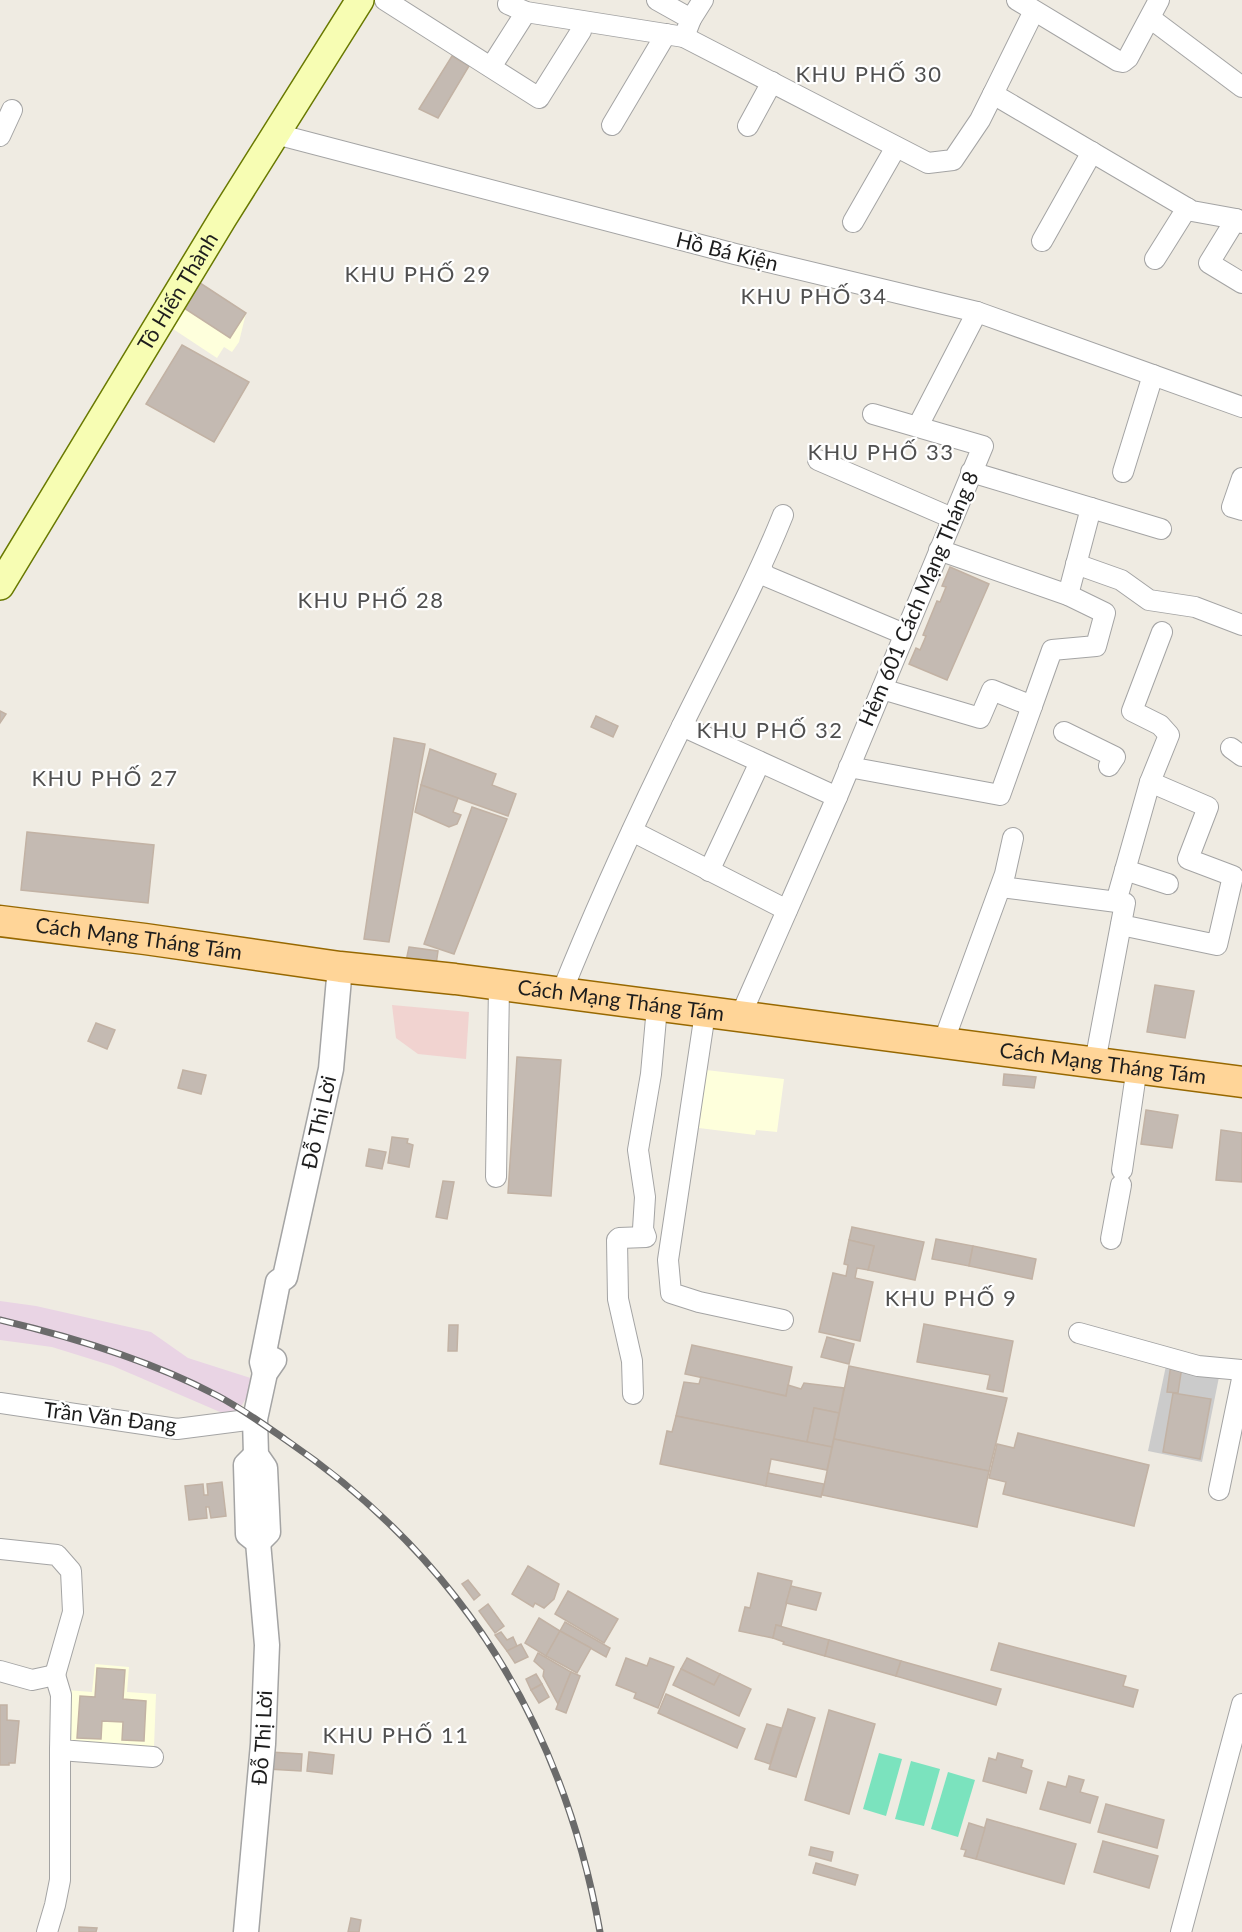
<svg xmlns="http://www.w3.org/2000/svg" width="1242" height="1932" font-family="Lato,sans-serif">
	<rect width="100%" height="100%" fill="#efebe2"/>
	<path fill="#f1d3d0" d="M392 1005 469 1012 466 1059 418 1054 396 1038Z"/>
	<path fill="#e9d4e4" d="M0 1301 36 1306 151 1332 188 1358 257 1380 234 1418 113 1366 52 1347 0 1340Z"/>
	<g fill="#feffdc">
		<path d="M200 283 246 313 239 342 232 352 224 347 217 358 170 327Z"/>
		<path d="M706 1070 784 1079 777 1132 756 1130 755 1135 699 1128Z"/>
		<path d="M95 1664 129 1667 127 1692 156 1694 154 1747 64 1746 66 1690 92 1692Z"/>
	</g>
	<path fill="#cbcbcb" d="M1167 1361 1220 1372 1202 1462 1148 1451Z"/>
	<g fill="#7be3be">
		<path d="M879 1753 902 1759 886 1816 863 1809Z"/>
		<path d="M911 1761 940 1769 924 1826 895 1819Z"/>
		<path d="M948 1772 975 1780 958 1837 931 1829Z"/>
	</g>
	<g fill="#c4bab2" stroke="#c2b2a4" stroke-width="1.5">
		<path d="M452 56 469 66 438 118 419 109Z"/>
		<path d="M200 283 246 313 230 338 184 308Z"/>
		<path d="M182 345 249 382 214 442 146 404Z"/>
		<path d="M950 567 989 584 947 680 909 664 916 648 920 650 926 636 923 635 937 601 940 602 946 587 942 586Z"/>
		<path d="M0 711 6 714 0 723Z"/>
		<path d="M596 716 618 726 613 737 591 727Z"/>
		<path d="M394 738 425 744 389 942 364 939Z"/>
		<path d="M430 749 496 774 492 785 516 794 508 816 421 785Z"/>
		<path d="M421 785 458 798 453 812 461 815 457 824 449 827 415 812Z"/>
		<path d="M472 807 507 819 454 954 424 944Z"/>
		<path d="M27 832 154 845 148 903 21 890Z"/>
		<path d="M409 947 438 951 436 965 406 961Z"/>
		<path d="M1155 985 1194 991 1185 1038 1147 1032Z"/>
		<path d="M96 1023 115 1030 107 1049 88 1041Z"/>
		<path d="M517 1057 561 1060 551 1196 508 1193Z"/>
		<path d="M183 1070 206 1075 201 1094 178 1088Z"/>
		<path d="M1004 1074 1036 1077 1034 1088 1003 1085Z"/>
		<path d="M1146 1110 1178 1115 1172 1148 1141 1144Z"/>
		<path d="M1221 1130 1242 1133V1182L1216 1180Z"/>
		<path d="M392 1137 408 1139 407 1143 413 1145 409 1167 388 1163Z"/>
		<path d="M369 1149 386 1152 382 1169 366 1166Z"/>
		<path d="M443 1181 454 1182 447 1219 436 1217Z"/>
		<path d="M852 1227 924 1242 915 1280 868 1270 874 1246 849 1240Z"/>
		<path d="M936 1239 973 1246 969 1266 932 1259Z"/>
		<path d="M849 1240 874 1246 868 1270 857 1268 855 1278 873 1282 860 1341 819 1332 833 1273 846 1276 848 1265 844 1264Z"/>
		<path d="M973 1246 1036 1259 1032 1279 969 1266Z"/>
		<path d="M924 1324 1013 1341 1003 1392 987 1389 990 1375 917 1362Z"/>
		<path d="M449 1325H458L457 1351H448Z"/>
		<path d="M827 1337 854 1344 849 1364 821 1357Z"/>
		<path d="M692 1345 792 1367 786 1396 685 1374Z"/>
		<path d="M1171 1364 1182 1366 1178 1393 1167 1392Z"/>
		<path d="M849 1366 1007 1398 989 1471 834 1439Z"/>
		<path d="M701 1377 786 1396 788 1385 801 1389 804 1383 844 1388 839 1413 814 1408 807 1442 676 1416 684 1382 699 1384Z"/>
		<path d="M1173 1393 1211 1399 1200 1459 1163 1452Z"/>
		<path d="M814 1408 839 1413 832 1447 807 1442Z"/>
		<path d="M676 1416 832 1447 827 1470 771 1459 766 1486 660 1464 667 1431 672 1432Z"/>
		<path d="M1018 1433 1149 1465 1134 1526 1003 1494 1006 1482 989 1478 997 1444 1014 1448Z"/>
		<path d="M834 1439 989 1471 977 1527 822 1495Z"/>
		<path d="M768 1473 824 1484 821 1497 766 1486Z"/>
		<path d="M222 1482 226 1516 211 1518 209 1507H206L207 1518 189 1520 185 1486 203 1484 204 1495H208L207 1484Z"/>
		<path d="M528 1566 559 1584 554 1599 544 1608 535 1603 533 1607 512 1594Z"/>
		<path d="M758 1573 792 1581 781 1626 776 1625 773 1638 739 1631 745 1607 750 1608Z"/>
		<path d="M468 1580 480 1595 474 1600 462 1584Z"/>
		<path d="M791 1586 821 1593 816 1610 786 1603Z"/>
		<path d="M568 1591 618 1619 604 1643 555 1614Z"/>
		<path d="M488 1604 504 1626 495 1633 479 1611Z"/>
		<path d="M539 1618 560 1631 546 1656 525 1643Z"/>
		<path d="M565 1622 610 1648 606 1657 560 1631Z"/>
		<path d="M776 1625 829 1640 825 1656 783 1644 784 1642 773 1638Z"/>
		<path d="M560 1631 591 1648 577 1673 546 1656Z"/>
		<path d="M501 1632 507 1640 513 1637 517 1646 507 1651 495 1635Z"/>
		<path d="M829 1640 901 1661 896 1676 825 1656Z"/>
		<path d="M999 1643 1126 1676 1123 1686 1138 1690 1133 1707 991 1670Z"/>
		<path d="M521 1644 528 1657 515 1663 507 1651Z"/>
		<path d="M538 1653 571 1672 558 1704 543 1676 544 1670 534 1661Z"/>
		<path d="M626 1658 647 1666 650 1658 674 1667 658 1708 634 1698 636 1693 616 1685Z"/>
		<path d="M687 1658 720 1674 714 1685 681 1669Z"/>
		<path d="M901 1661 1001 1689 996 1705 896 1676Z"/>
		<path d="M97 1668 125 1670 123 1699 146 1701 144 1741 122 1740 123 1722 102 1721 101 1739 77 1738 80 1696 95 1697Z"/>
		<path d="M681 1669 714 1685 720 1674 751 1689 739 1716 673 1685Z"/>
		<path d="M571 1672 580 1676 566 1713 556 1709Z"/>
		<path d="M536 1674 542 1684 531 1690 526 1679Z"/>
		<path d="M542 1684 549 1697 539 1703 531 1690Z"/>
		<path d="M666 1694 745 1729 737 1748 658 1713Z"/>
		<path d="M0 1705H7V1720L19 1721 15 1763H9V1765H0Z"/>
		<path d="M788 1709 815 1718 796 1777 769 1769Z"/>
		<path d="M829 1710 875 1724 849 1814 805 1800Z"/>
		<path d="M767 1724 781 1728 770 1764 755 1759Z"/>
		<path d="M270 1752 302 1754 301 1771 268 1769Z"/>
		<path d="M309 1752 334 1755 332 1774 307 1771Z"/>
		<path d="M998 1753 1023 1760 1021 1767 1032 1771 1026 1793 983 1781 989 1758 996 1760Z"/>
		<path d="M1069 1776 1084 1780 1080 1792 1098 1797 1090 1823 1040 1809 1048 1782 1066 1787Z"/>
		<path d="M1106 1804 1164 1820 1157 1848 1098 1832Z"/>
		<path d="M987 1819 1076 1844 1064 1884 976 1859Z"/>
		<path d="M969 1823 985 1828 976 1859 964 1856 966 1850 961 1849Z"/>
		<path d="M1103 1841 1158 1856 1149 1888 1094 1872Z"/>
		<path d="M811 1847 833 1852 831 1861 809 1855Z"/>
		<path d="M816 1863 858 1875 855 1885 813 1873Z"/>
		<path d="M351 1918 361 1920 359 1932H348Z"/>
		<path d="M79 1927 97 1928 96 1932H79Z"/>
	</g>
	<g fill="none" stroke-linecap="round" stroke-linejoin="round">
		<defs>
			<g id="minor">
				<path d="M385 0 539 98 581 31"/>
				<path d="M510 0 508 4 526 12 684 37 691 19 657 0"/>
				<path d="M1017 0 1118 61 1123 62 1128 58 1159 0"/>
				<path d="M1034 11 993 94 1192 211 1236 219 1242 223"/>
				<path d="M1150 18 1242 87"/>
				<path d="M691 19 703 0"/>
				<path d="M684 37 928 163 953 160 980 120 993 94"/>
				<path d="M491 67 526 12"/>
				<path d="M612 125 666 34"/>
				<path d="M748 126 772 82"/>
				<path d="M276 134 735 254 977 312 1242 407"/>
				<path d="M0 136 12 110"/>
				<path d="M1236 219 1209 263 1242 283"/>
				<path d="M853 222 896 147"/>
				<path d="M1042 241 1092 152"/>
				<path d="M1155 259 1187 208"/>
				<path d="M918 426 977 312"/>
				<path d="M818 460 952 518"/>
				<path d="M971 472 1161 529"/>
				<path d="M1123 472 1153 375"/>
				<path d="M1242 478 1232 507 1242 510"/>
				<path d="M1076 564 1121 580 1149 600 1195 607 1242 625"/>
				<path d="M761 568 766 576 904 634"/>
				<path d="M1068 595 1091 508"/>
				<path d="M882 689 980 718 992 690 1032 706 1052 650 1096 646 1105 613 1068 595 939 550"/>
				<path d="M682 726 837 797"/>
				<path d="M1064 732 1115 757 1109 766"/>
				<path d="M1231 748 1242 756"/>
				<path d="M849 767 1000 795 1032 706"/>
				<path d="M632 831 787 910"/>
				<path d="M1125 870 1168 884"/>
				<path d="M709 871 760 762"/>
				<path d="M1001 887 1117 902"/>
				<path d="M1121 925 1217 945 1233 876 1188 859 1208 807 1150 782"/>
				<path d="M561 994C598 902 639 813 683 724 717 655 754 587 783 515"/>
				<path d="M705 1013 668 1260 671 1293 699 1302 783 1320"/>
				<path d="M740 1017 837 797 983 446 873 414"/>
				<path d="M943 1043 1005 874 1013 838"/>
				<path d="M1095 1062 1125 903 1117 902 1118 895 1150 782 1169 735 1160 725 1132 711 1162 632"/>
				<path d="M1122 1170 1137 1067"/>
				<path d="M496 1177 499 986"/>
				<path d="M1111 1239 1121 1185"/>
				<path d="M1079 1333 1198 1366 1242 1370"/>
				<path d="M633 1394 632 1361 618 1299 617 1240 619 1238 646 1237 643 1229 645 1197 638 1150 651 1074 657 1007"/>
				<path d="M0 1403 177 1429 255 1419"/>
				<path d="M1219 1490 1242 1379"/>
				<path d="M0 1549 57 1555 71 1571 73 1612 55 1675"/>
				<path d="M0 1671 32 1680 55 1675 61 1695 60 1750 153 1757"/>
				<path d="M47 1932 55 1905 60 1880V1750"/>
				<path d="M1181 1932 1242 1704"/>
			</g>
			<g id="tertiary">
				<path id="s1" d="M265 1373 262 1362 278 1282 285 1277 331 1069 340 967"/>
				<path d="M258 1542 268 1532 265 1468 256 1455 255 1419 265 1373 274 1360"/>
				<path id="s2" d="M246 1932 263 1744 267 1645 258 1542 248 1534 246 1465 256 1455"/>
			</g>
			<g id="secondary">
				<path id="s3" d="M0 586 223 218 360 0"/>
			</g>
			<g id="primary">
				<path id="s4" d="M0 921 145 939 340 967 455 979 1242 1082"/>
			</g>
		</defs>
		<use href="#minor" stroke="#a4a4a4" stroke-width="22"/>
		<use href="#tertiary" stroke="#a4a4a4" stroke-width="27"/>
		<use href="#secondary" stroke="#697900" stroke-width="30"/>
		<use href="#primary" stroke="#976800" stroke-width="33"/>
		<use href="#minor" stroke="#fff" stroke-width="20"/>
		<use href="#tertiary" stroke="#fff" stroke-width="24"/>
		<use href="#secondary" stroke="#f7fdb3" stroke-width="27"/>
		<use href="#primary" stroke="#ffd598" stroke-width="30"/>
		<defs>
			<path id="rail" d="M0 1320C72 1337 151 1361 216 1395 241 1408 263 1424 286 1440 461 1559 563 1725 600 1932"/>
		</defs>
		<use href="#rail" stroke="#6b6b6b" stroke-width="7"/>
		<use href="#rail" stroke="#fff" stroke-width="4.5" stroke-dasharray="14" stroke-linecap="butt"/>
	</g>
	<g text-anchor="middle" stroke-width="4.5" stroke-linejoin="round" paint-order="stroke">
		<g font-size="21" fill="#1d1d1d" stroke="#fff">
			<text transform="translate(727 252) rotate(14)" y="7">Hồ Bá Kiện</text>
			<text dy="7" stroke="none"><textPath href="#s3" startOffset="344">Tô Hiến Thành</textPath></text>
			<text transform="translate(919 599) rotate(-67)" y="7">Hẻm 601 Cách Mạng Tháng 8</text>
			<text dy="7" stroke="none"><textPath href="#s4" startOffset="140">Cách Mạng Tháng Tám</textPath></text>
			<text dy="7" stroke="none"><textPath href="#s4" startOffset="626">Cách Mạng Tháng Tám</textPath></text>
			<text dy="7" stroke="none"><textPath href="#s4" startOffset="1112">Cách Mạng Tháng Tám</textPath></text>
			<text dy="7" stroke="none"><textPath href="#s1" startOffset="260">Đỗ Thị Lời</textPath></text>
			<text transform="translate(110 1418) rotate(7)" y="7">Trần Văn Ðang</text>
			<text dy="7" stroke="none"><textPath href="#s2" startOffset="195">Đỗ Thị Lời</textPath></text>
		</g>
		<g font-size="22" letter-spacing="1.5" fill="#505050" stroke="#fff">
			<text x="869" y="82">KHU PHỐ 30</text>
			<text x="418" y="282">KHU PHỐ 29</text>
			<text x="814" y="304">KHU PHỐ 34</text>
			<text x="881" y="460">KHU PHỐ 33</text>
			<text x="371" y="608">KHU PHỐ 28</text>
			<text x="770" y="738">KHU PHỐ 32</text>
			<text x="105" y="786">KHU PHỐ 27</text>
			<text x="951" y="1306">KHU PHỐ 9</text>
			<text x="396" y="1743">KHU PHỐ 11</text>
		</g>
	</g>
</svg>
